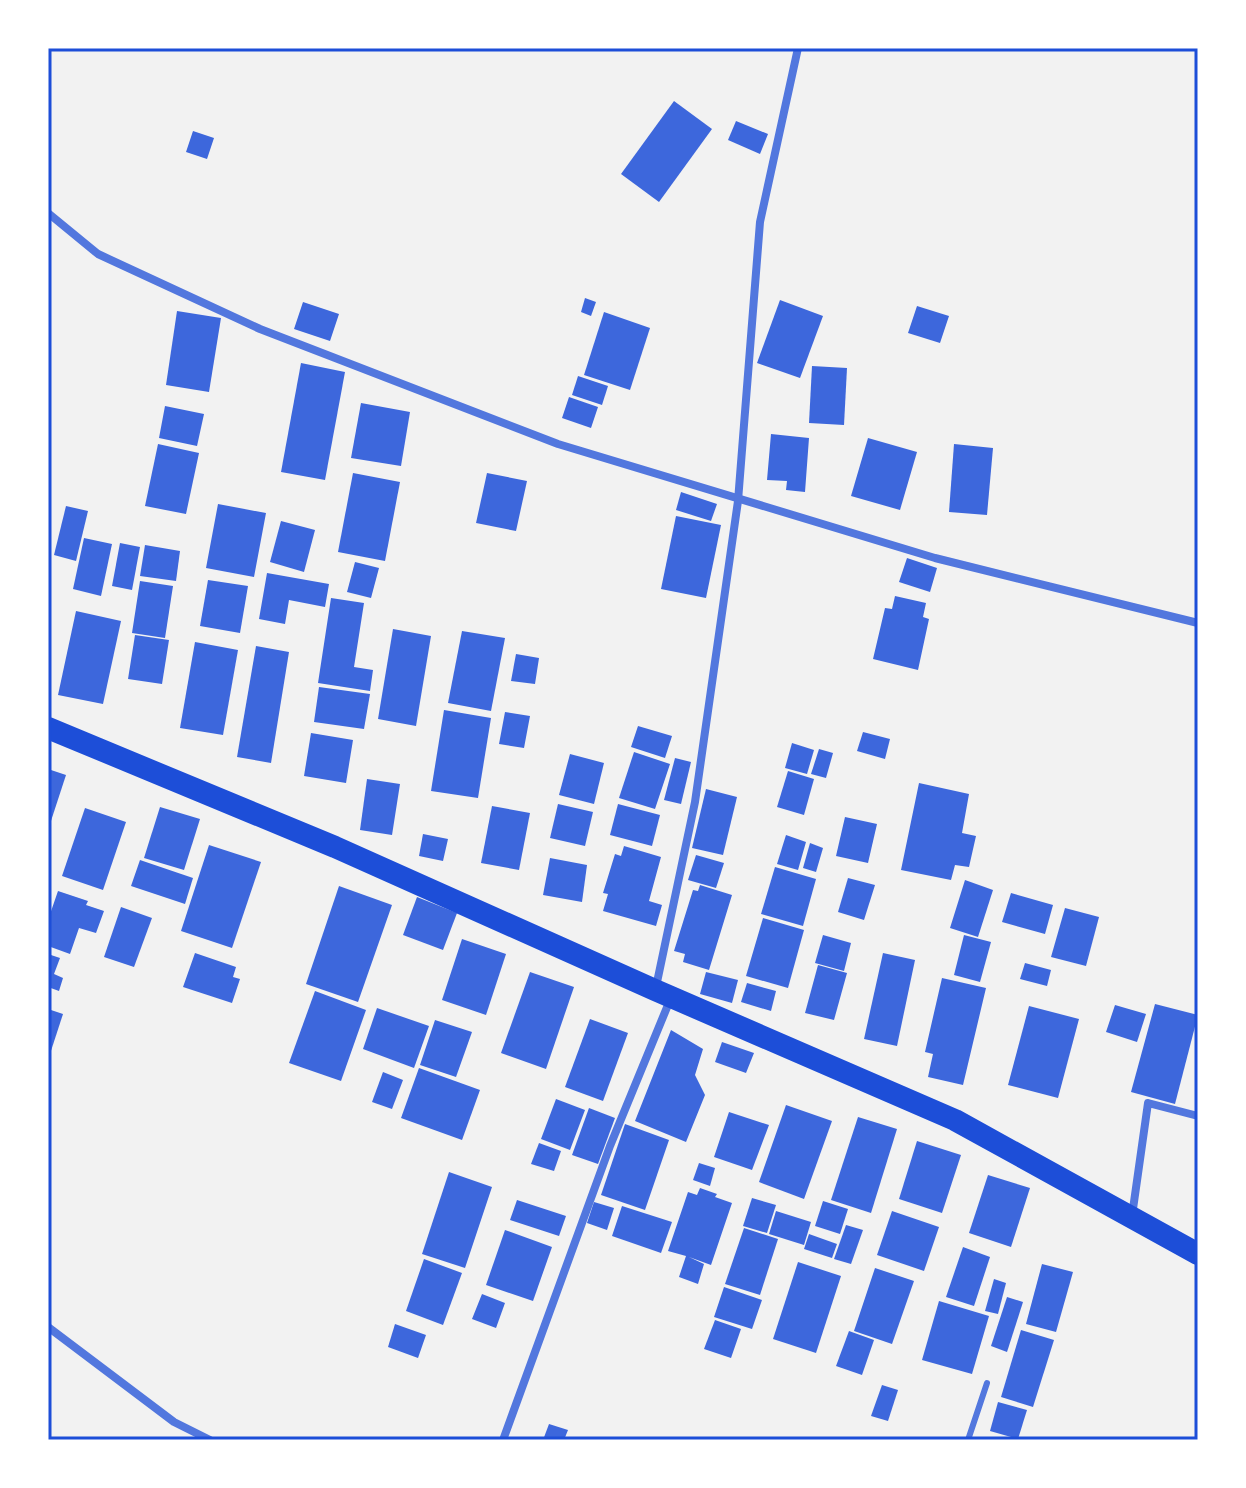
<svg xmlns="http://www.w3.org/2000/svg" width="1246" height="1488" font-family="'DejaVu Sans',sans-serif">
	<rect width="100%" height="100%" fill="#f2f2f2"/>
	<g fill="#3d67dc">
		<path d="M674 101 712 129 659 202 621 174Z"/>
		<path d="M736 121 768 134 760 154 728 140Z"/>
		<path d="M193 131 214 138 207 159 186 152Z"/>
		<path d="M585 298 596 302 591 316 581 312Z"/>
		<path d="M780 300 823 316 800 378 757 363Z"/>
		<path d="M303 302 339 314 330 341 294 329Z"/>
		<path d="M917 306 949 316 940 343 908 333Z"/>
		<path d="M177 311 221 318 209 392 166 385Z"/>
		<path d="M604 312 650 328 630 390 584 375Z"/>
		<path d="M301 363 345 372 325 480 281 472Z"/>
		<path d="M812 366 847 368 844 425 809 423Z"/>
		<path d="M578 376 608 386 602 405 572 395Z"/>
		<path d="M569 397 598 407 591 428 562 418Z"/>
		<path d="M361 403 410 412 401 466 351 458Z"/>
		<path d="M165 406 204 414 197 446 159 438Z"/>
		<path d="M771 434 809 438 805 492 786 490 787 481 767 480Z"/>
		<path d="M868 438 917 452 900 510 851 496Z"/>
		<path d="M158 444 199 453 186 514 145 506Z"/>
		<path d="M954 444 993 448 987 515 949 512Z"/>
		<path d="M353 473 400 482 385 561 338 552Z"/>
		<path d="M487 473 527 481 516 531 476 523Z"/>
		<path d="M681 492 717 504 711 521 676 510Z"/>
		<path d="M218 504 266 513 254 577 206 568Z"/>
		<path d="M66 506 88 511 76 561 54 555Z"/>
		<path d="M676 516 721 525 706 598 661 589Z"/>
		<path d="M281 521 315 530 304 572 270 562Z"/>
		<path d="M84 538 112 544 101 596 73 589Z"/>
		<path d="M120 543 140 547 132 590 112 586Z"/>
		<path d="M145 545 180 551 176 581 140 576Z"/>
		<path d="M907 558 937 568 930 592 899 582Z"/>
		<path d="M355 562 379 568 371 598 347 592Z"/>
		<path d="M267 573 329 584 325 607 289 600 285 624 259 619Z"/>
		<path d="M208 580 248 586 240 633 200 626Z"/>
		<path d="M140 581 173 586 165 638 132 633Z"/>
		<path d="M895 596 926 603 923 617 929 619 918 670 873 659 885 608 892 609Z"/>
		<path d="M331 598 364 603 354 667 373 670 370 691 318 683Z"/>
		<path d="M76 611 121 621 103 704 58 695Z"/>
		<path d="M393 629 431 636 416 726 378 719Z"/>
		<path d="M462 631 505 638 491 711 448 703Z"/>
		<path d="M135 635 169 640 162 684 128 679Z"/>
		<path d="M195 642 238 650 223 735 180 728Z"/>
		<path d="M256 646 289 652 271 763 237 757Z"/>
		<path d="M516 654 539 658 535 684 511 681Z"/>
		<path d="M319 687 370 694 364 729 314 722Z"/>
		<path d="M444 710 491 718 478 798 431 791Z"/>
		<path d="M505 712 530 716 524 748 499 744Z"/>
		<path d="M638 726 672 736 665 758 631 747Z"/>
		<path d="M863 732 890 739 885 759 857 751Z"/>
		<path d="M311 733 353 740 346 783 304 776Z"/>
		<path d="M792 743 814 750 807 774 785 768Z"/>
		<path d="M819 749 833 753 826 778 811 774Z"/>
		<path d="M634 752 670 764 655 809 619 798Z"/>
		<path d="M570 754 604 763 594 804 559 795Z"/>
		<path d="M675 758 691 762 681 804 664 800Z"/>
		<path d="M48 769 66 775 49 827H48Z"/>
		<path d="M788 771 814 779 804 815 777 807Z"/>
		<path d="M367 779 400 784 392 835 360 830Z"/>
		<path d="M919 783 969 794 962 833 976 836 969 867 955 865 951 880 901 870Z"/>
		<path d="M706 789 737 797 723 855 692 848Z"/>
		<path d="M558 804 593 812 585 846 550 838Z"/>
		<path d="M618 804 660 815 652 846 610 835Z"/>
		<path d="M492 806 530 813 519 870 481 863Z"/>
		<path d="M160 807 200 819 184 870 144 858Z"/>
		<path d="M85 808 126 822 103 890 62 876Z"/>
		<path d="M845 817 877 824 868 863 836 856Z"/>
		<path d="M423 834 448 839 443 861 419 856Z"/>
		<path d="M786 835 806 842 798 870 777 864Z"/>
		<path d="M810 843 823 848 816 872 803 868Z"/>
		<path d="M209 845 261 862 232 948 181 931Z"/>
		<path d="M624 846 661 857 649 901 662 905 656 926 603 911 608 894 603 893 615 854 621 856Z"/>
		<path d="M696 855 724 863 716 888 688 880Z"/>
		<path d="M550 858 587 865 582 902 543 895Z"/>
		<path d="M140 860 193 878 185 904 131 886Z"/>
		<path d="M775 867 816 879 803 926 761 914Z"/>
		<path d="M848 878 875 885 864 920 838 912Z"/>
		<path d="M965 880 993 890 978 937 950 928Z"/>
		<path d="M700 885 732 895 709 970 683 962 685 954 674 951 693 890 698 891Z"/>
		<path d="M339 886 392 905 358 1002 306 984Z"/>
		<path d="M58 891 88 901 86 905 104 911 96 933 79 928 70 954 48 946V920Z"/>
		<path d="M1011 893 1053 905 1045 934 1002 922Z"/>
		<path d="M417 897 457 913 443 950 403 935Z"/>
		<path d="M121 907 152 918 134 967 104 957Z"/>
		<path d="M1065 908 1099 917 1086 966 1051 957Z"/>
		<path d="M763 918 804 930 788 988 746 976Z"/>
		<path d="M823 935 851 943 844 971 815 963Z"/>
		<path d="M964 935 991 942 980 982 954 975Z"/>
		<path d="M462 939 506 954 486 1015 442 1000Z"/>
		<path d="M195 953 236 967 233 977 240 979 232 1003 183 987Z"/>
		<path d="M883 953 915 960 897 1046 864 1039Z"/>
		<path d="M48 954 60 958 54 974 63 978 59 991 48 987Z"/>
		<path d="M1025 963 1051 970 1047 986 1020 979Z"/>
		<path d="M818 965 847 973 834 1020 805 1013Z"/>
		<path d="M530 972 574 987 546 1069 501 1053Z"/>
		<path d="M706 972 738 980 732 1003 700 994Z"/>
		<path d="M942 978 986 988 963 1085 928 1077 933 1054 925 1052Z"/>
		<path d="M747 983 776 991 771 1011 741 1002Z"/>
		<path d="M315 991 366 1010 341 1081 289 1063Z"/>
		<path d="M1155 1004 1198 1015 1175 1104 1131 1092Z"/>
		<path d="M1115 1005 1146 1014 1137 1042 1106 1032Z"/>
		<path d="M1029 1006 1079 1019 1058 1098 1008 1085Z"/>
		<path d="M377 1008 429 1026 414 1068 363 1049Z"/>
		<path d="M48 1009 63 1014 49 1057 48 1056Z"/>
		<path d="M590 1019 628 1033 603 1101 565 1087Z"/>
		<path d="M435 1020 472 1032 456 1077 420 1065Z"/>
		<path d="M671 1030 703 1049 695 1075 705 1095 686 1142 635 1121Z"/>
		<path d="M722 1042 754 1053 746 1073 715 1062Z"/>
		<path d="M419 1068 480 1090 462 1140 401 1118Z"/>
		<path d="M383 1072 403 1080 392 1109 372 1102Z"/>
		<path d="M556 1099 585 1110 570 1150 541 1139Z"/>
		<path d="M786 1105 832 1121 804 1199 759 1182Z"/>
		<path d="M589 1108 615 1118 598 1164 572 1155Z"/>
		<path d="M729 1112 769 1125 752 1170 714 1157Z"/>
		<path d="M858 1117 897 1129 871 1213 831 1200Z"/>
		<path d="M625 1124 669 1140 645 1210 601 1195Z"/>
		<path d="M917 1141 961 1155 942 1213 899 1199Z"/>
		<path d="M539 1143 561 1151 554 1171 531 1164Z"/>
		<path d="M699 1163 715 1168 710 1186 693 1180Z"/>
		<path d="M449 1172 492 1187 465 1268 422 1254Z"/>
		<path d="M988 1175 1030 1188 1011 1247 969 1233Z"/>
		<path d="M700 1188 717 1194 715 1197 732 1203 711 1265 689 1257 704 1264 698 1284 679 1277 686 1256 668 1251 688 1192 697 1195Z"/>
		<path d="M752 1198 776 1205 767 1233 743 1226Z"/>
		<path d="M517 1200 566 1216 559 1236 510 1220Z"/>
		<path d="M823 1201 848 1209 840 1234 815 1226Z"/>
		<path d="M594 1202 614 1208 607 1230 587 1223Z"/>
		<path d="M622 1206 672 1222 661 1253 612 1236Z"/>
		<path d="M776 1211 811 1222 804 1245 769 1234Z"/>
		<path d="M892 1211 939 1227 924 1271 877 1255Z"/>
		<path d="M846 1225 863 1230 851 1264 834 1259Z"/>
		<path d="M744 1228 778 1239 760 1295 725 1284Z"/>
		<path d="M505 1230 552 1247 533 1301 486 1285Z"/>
		<path d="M809 1234 837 1244 832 1258 804 1249Z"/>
		<path d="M963 1247 990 1257 974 1306 946 1297Z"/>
		<path d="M424 1259 462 1273 443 1325 406 1311Z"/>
		<path d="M798 1262 841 1276 816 1353 773 1339Z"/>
		<path d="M1042 1264 1073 1272 1056 1332 1026 1324Z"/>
		<path d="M875 1268 914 1281 892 1344 854 1331Z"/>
		<path d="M994 1279 1006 1283 998 1314 985 1311Z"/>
		<path d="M724 1287 762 1300 752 1329 714 1317Z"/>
		<path d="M482 1294 505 1303 496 1328 472 1319Z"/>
		<path d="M1007 1297 1023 1302 1007 1352 991 1346Z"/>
		<path d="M939 1301 989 1316 972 1374 922 1360Z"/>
		<path d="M715 1320 741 1329 731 1358 704 1349Z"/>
		<path d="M395 1324 426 1335 418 1358 388 1347Z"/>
		<path d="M1021 1330 1054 1340 1033 1407 1001 1397Z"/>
		<path d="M849 1331 874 1340 862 1375 836 1366Z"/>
		<path d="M882 1385 898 1390 888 1421 871 1416Z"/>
		<path d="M998 1402 1027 1410 1018 1439 990 1431Z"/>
		<path d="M549 1424 568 1430 564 1440H543Z"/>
	</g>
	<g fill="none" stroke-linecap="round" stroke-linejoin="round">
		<path stroke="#5277de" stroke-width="6" d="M968 1440 987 1383"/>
		<g stroke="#5277de" stroke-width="8">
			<path d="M48 213 98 254 260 329 558 444 935 558 1198 623"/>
			<path d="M656 987 695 802 738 501 760 222 798 48"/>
			<path d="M1132 1216 1148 1103 1198 1116"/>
			<path d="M48 1327 174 1422 210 1440"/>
			<path d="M503 1440 610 1146 670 1000"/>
		</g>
		<path stroke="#1d4ed8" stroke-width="22" d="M48 728 335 847 655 990 955 1120 1198 1254"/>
	</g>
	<rect width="1246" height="1488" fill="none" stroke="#ffffff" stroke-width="100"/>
	<rect x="50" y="50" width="1146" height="1388" fill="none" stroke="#1d4ed8" stroke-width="3"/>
</svg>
